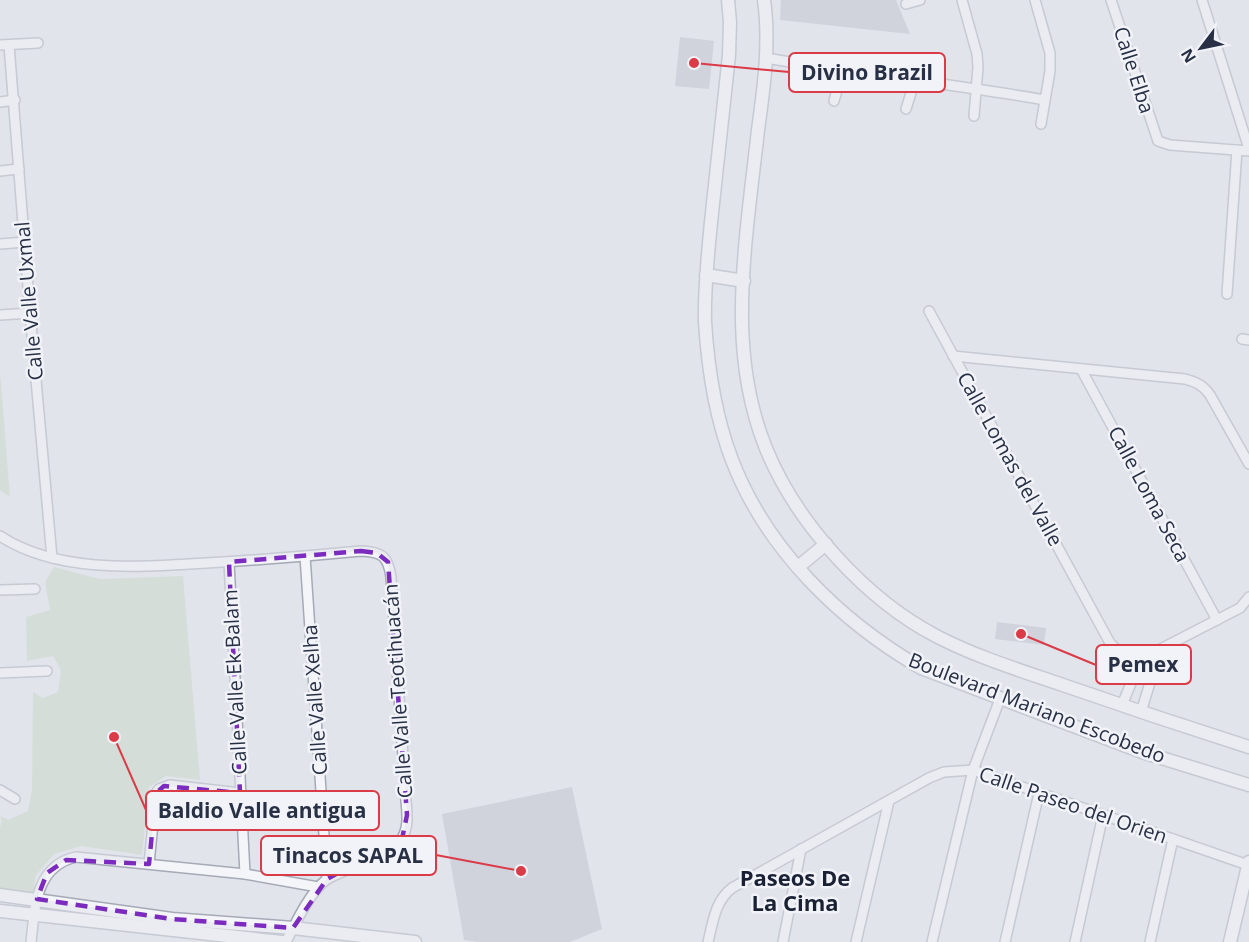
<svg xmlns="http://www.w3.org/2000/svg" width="1249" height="942" font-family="'Open Sans',sans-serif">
	<rect width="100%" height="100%" fill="#e1e4eb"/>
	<g fill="#c5d6c1">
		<path d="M0 372 10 496V497L0 490Z"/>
		<path d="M54 567 100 579 183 576 200 780 166 776 149 787 142 855 81 846 54 854 36 875 33 893 0 888V827L2 822 0 816 8 820 28 811 32 789 33 692 43 698 58 692 61 670 53 656 27 661 26 617 50 610 45 582Z"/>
	</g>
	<g fill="#babfcb">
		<path d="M781 0H896L910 34 780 20Z"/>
		<path d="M680 37 714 41 709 89 675 86Z"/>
		<path d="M997 622 1046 628 1044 645 995 639Z"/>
		<path d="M572 787 602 929 570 942H478L464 940 442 814Z"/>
	</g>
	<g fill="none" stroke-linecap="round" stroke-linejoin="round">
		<defs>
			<g id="minor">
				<path d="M962 0 977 54 978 67 974 116"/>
				<path d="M1035 0 1050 53V71L1041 124"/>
				<path d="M1111 0 1158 141 1170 145 1249 151"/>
				<path d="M1202 0 1249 149"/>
				<path d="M906 4 920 0"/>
				<path d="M0 45 38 43"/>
				<path d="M9 45 30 313 52 558"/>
				<path d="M766 58C859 74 953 84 1045 100"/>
				<path d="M834 101 842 72"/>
				<path d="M0 102 15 100"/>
				<path d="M906 109 915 80"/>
				<path d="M0 171 19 169"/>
				<path d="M0 244 25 242"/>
				<path d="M1227 294 1237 150"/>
				<path d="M929 311 1110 643C1119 653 1127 657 1141 659L1240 608 1249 597"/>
				<path d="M0 315 30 313"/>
				<path d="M1242 339 1249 340"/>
				<path d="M953 356 1185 379C1196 382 1203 385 1210 395L1249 464"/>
				<path d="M1081 369 1217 620"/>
				<path d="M0 536C58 574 140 567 206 563 258 560 309 556 361 551 382 552 388 556 391 577L406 801C407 813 409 827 402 838 392 855 364 863 347 870 340 873 332 876 326 880 310 892 295 924 286 942"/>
				<path d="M305 556 327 879"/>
				<path d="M229 562 245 874"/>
				<path d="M0 590 35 589"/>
				<path d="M0 673 47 671"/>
				<path d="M1122 705 1141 659"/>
				<path d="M1141 712 1160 650"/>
				<path d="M0 790 15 799"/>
				<path d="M149 864 156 793 159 789 170 785 240 793"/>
				<path d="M31 942C35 908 35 866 76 857L245 874 318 887"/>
				<path d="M708 942C713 922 715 901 732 888L929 778 944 772 973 770 1248 865"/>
				<path d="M783 942 801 849"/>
				<path d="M856 942 889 801"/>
				<path d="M932 942 973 770 1000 699"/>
				<path d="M1005 942 1039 793"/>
				<path d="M1075 942 1103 815"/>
				<path d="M1150 942 1173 839"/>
			</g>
			<g id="tertiary">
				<path d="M728 0 730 22 729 55C723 111 717 167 711 222 708 255 704 289 705 322 708 369 715 416 732 460 766 549 840 621 921 668L1142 752 1249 785"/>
				<path d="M764 0C770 43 764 87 758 130 751 194 741 259 742 323 743 365 750 408 765 446 795 522 866 600 938 637 977 657 1019 670 1060 684 1123 706 1186 727 1249 747"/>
				<path d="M706 275 744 281"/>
				<path d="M798 567 826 544"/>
				<path d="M0 895 172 919 293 928 415 942"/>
				<path d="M0 911 282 942"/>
				<path d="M1230 942 1249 862"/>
			</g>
		</defs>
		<use href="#minor" stroke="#a5aab6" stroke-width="12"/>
		<use href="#tertiary" stroke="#a5aab6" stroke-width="15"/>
		<use href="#minor" stroke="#f4f5f9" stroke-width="9"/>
		<use href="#tertiary" stroke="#f4f5f9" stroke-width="12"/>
	</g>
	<path d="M0 0H1249V942H0ZM361 551 377 553 388 562 407 815 402 839 327 879 293 928 172 919 37 899 47 873 66 860 149 864 156 793 164 786 240 793 229 562Z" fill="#e1e4eb" fill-opacity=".55" fill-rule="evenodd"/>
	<path fill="none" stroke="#7b2cbf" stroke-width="4.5" stroke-dasharray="12 8" stroke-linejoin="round" d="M361 551 377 553 388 562 407 815 402 839 327 879 293 928 172 919 37 899 47 873 66 860 149 864 156 793 164 786 240 793 229 562Z"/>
	<g text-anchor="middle" stroke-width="5" stroke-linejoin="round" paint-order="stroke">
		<g font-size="20" fill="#273044" stroke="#f1f3f8">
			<text transform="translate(1134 70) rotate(72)" y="7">Calle Elba</text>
			<text transform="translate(29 301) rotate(-95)" y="7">Calle Valle Uxmal</text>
			<text transform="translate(1010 459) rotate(61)" y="7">Calle Lomas del Valle</text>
			<text transform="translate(1149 494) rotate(62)" y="7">Calle Loma Seca</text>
			<text transform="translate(235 682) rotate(-93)" y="7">Calle Valle Ek Balam</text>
			<text transform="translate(398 691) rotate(-94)" y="7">Calle Valle Teotihuacán</text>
			<text transform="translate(315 700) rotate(-94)" y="7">Calle Valle Xelha</text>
			<text transform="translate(1037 708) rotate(21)" y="7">Boulevard Mariano Escobedo</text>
			<text transform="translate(1073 805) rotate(19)" y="7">Calle Paseo del Orien</text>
		</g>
		<g font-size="22" font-weight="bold" fill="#1a2135" stroke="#f1f3f8">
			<text x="795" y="886">Paseos De<tspan x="795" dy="25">La Cima</tspan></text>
		</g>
	</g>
	<path fill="none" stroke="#db3a47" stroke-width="2" d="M694 63L789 72M1021 634L1096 665M114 737L146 810M521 871L436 855"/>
	<g fill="#db3a47" stroke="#f1f3f8" stroke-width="2">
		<circle cx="694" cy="63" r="6"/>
		<circle cx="1021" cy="634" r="6"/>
		<circle cx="114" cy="737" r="6"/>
		<circle cx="521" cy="871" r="6"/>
	</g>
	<g fill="#f1f3f8" stroke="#db3a47" stroke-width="2">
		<rect x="789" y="53" width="156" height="39" rx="6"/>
		<rect x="1096" y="645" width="95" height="39" rx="6"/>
		<rect x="146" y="791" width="233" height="39" rx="6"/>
		<rect x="261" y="836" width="175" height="39" rx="6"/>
	</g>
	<g font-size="21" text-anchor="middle" font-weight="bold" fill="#273044">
		<text x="867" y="80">Divino Brazil</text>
		<text x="1143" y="672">Pemex</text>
		<text x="262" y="818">Baldio Valle antigua</text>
		<text x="348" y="863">Tinacos SAPAL</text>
	</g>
	<g transform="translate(1201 48) rotate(238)" stroke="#f1f3f8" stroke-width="4.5" paint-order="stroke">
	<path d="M0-4.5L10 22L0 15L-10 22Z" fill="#273044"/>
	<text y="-9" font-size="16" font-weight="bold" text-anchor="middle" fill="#273044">N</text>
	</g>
</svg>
